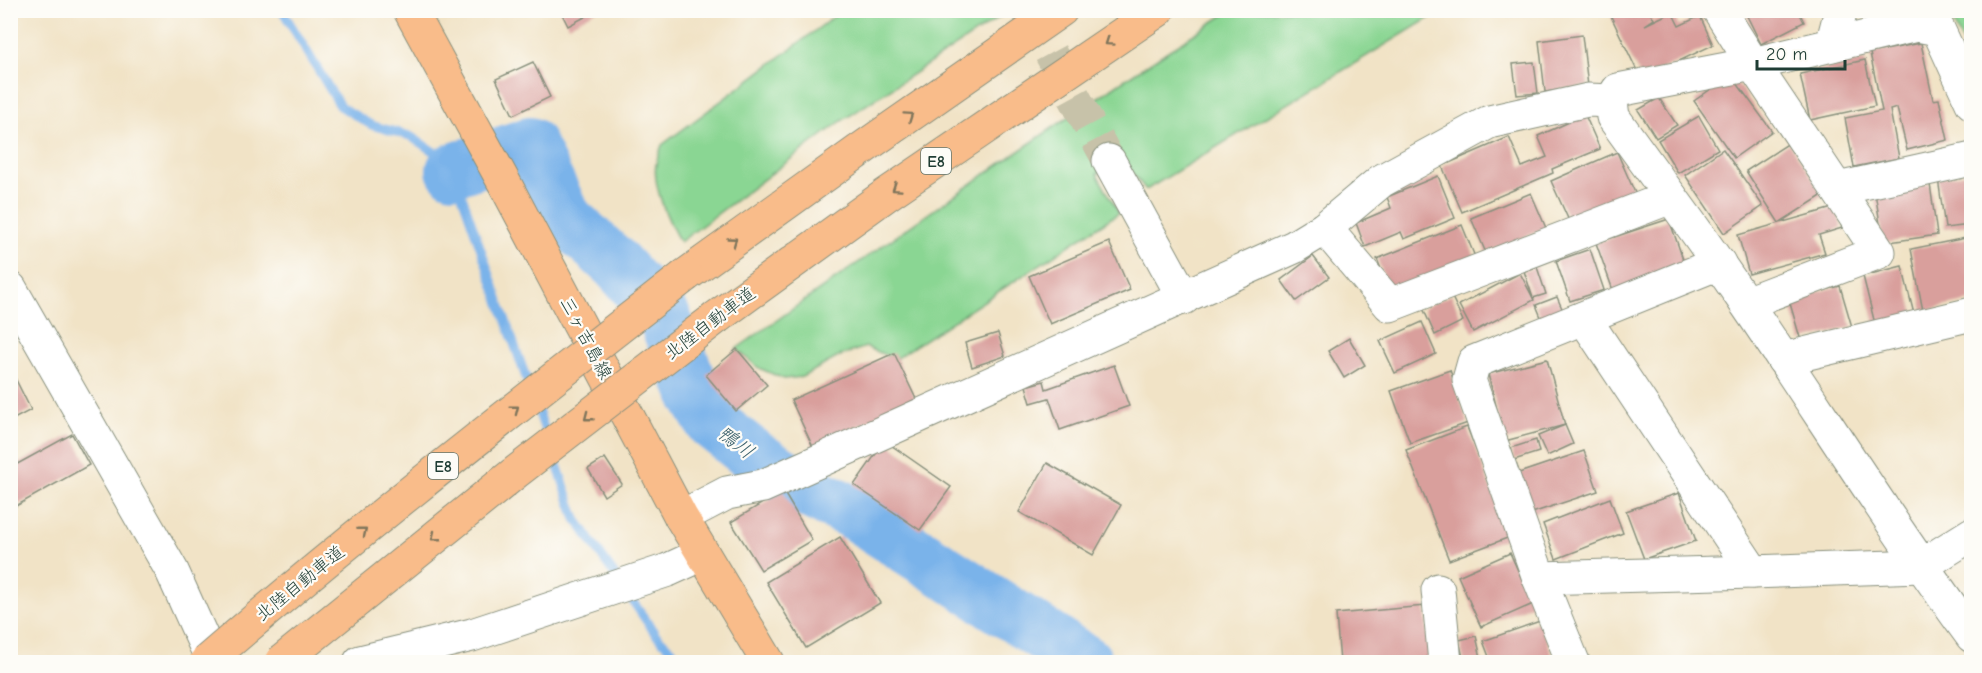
<svg xmlns="http://www.w3.org/2000/svg" width="1982" height="673" font-family="'Comic Neue','Klee One',sans-serif">
	<rect width="100%" height="100%" fill="#fdfcf7"/>
	<filter id="ink" filterUnits="userSpaceOnUse"><feTurbulence type="fractalNoise" baseFrequency=".0167" numOctaves="2"/><feDisplacementMap in="SourceGraphic" scale="12" xChannelSelector="R" yChannelSelector="G"/><feConvolveMatrix kernelMatrix="1 2 1 2 8 2 1 2 1" color-interpolation-filters="sRGB"/></filter>
	<filter id="wash" filterUnits="userSpaceOnUse"><feTurbulence type="fractalNoise" baseFrequency=".008" numOctaves="4" result="noise"/><feDisplacementMap in="SourceGraphic" scale="24" xChannelSelector="R" yChannelSelector="G"/><feGaussianBlur stdDeviation="1.35" result="paint"/><feColorMatrix in="noise" values="0 0 0 0 0 0 0 0 0 0 0 0 0 0 0 0 0 1.4 0 .05"/><feComposite in="paint" operator="in"/></filter>
	<g filter="url(#wash)">
		<rect width="100%" height="100%" fill="#f1e3c6"/>
		<g fill="#8ad693" stroke="#548a64" stroke-width="1.5">
			<path d="M843 10 1009 11 840 122 680 242C669 223 652 186 656 164 657 158 660 152 662 145Z"/>
			<path d="M1230 11H1441L1146 190 1123 161 1097 174 1119 213 895 359 866 347 842 355 802 377 784 379 759 368 736 349C899 234 1062 118 1230 11Z"/>
			<path d="M1947 11H1971V59Z"/>
		</g>
		<g fill="none" stroke-linecap="round" stroke-linejoin="round">
			<g stroke="#7ab3ea" stroke-width="9">
				<path d="M282 10 340 106 371 125 410 136 445 159 453 170 530 389"/>
				<path d="M535 402 576 519 656 635 684 662"/>
			</g>
			<path stroke="#7ab3ea" stroke-width="54" d="M453 170 529 144 565 218 616 264 664 317 696 396 712 423 755 457 816 495 852 512 1086 662"/>
		</g>
		<g id="blocks">
			<g fill="#d99f9c">
				<path d="M560 10H598L568 26Z"/>
				<path d="M1608 10H1649L1654 19 1645 25 1672 12 1679 26 1700 16 1713 45 1641 79Z"/>
				<path d="M1744 10H1798L1804 22 1761 44Z"/>
				<path d="M1871 10H1913L1873 21Z"/>
				<path d="M1582 35 1588 86 1545 92 1539 41Z"/>
				<path d="M1921 43 1933 100 1939 99 1948 140 1907 150 1897 108 1890 110 1899 158 1854 167 1845 118 1882 111 1870 53Z"/>
				<path d="M1865 60 1875 106 1810 120 1800 74Z"/>
				<path d="M533 62 550 97 513 115 496 79Z"/>
				<path d="M1534 62 1538 93 1517 95 1513 64Z"/>
				<path d="M1731 75 1772 131 1734 158 1694 101Z"/>
				<path d="M1659 98 1677 125 1656 138 1638 110Z"/>
				<path d="M1585 115 1600 149 1552 169 1553 173 1462 212 1442 166 1509 137 1522 167 1547 157 1538 136Z"/>
				<path d="M1699 116 1718 149 1678 173 1658 140Z"/>
				<path d="M1789 143 1823 195 1779 223 1746 171Z"/>
				<path d="M1723 149 1763 206 1724 233 1685 175Z"/>
				<path d="M1617 152 1636 195 1570 223 1551 181Z"/>
				<path d="M1971 173V225L1945 228 1938 178Z"/>
				<path d="M1438 176 1455 218 1404 239 1401 232 1365 247 1356 223 1391 208 1387 197Z"/>
				<path d="M1930 184 1937 235 1883 243 1875 192Z"/>
				<path d="M1531 193 1546 228 1486 253 1471 218Z"/>
				<path d="M1836 207 1842 228 1819 235 1825 253 1749 274 1738 235Z"/>
				<path d="M1669 219 1686 268 1614 293 1596 243Z"/>
				<path d="M1462 225 1475 257 1390 291 1377 259Z"/>
				<path d="M1971 237V301L1923 311 1911 249Z"/>
				<path d="M1109 242 1130 290 1050 324 1029 276Z"/>
				<path d="M1590 249 1604 290 1570 301 1556 261Z"/>
				<path d="M1313 256 1329 277 1296 301 1281 280Z"/>
				<path d="M1902 266 1915 318 1876 328 1863 276Z"/>
				<path d="M1537 267 1546 294 1533 298 1524 271Z"/>
				<path d="M1520 273 1534 300 1473 332 1459 305Z"/>
				<path d="M1840 286 1852 327 1801 341 1789 300Z"/>
				<path d="M1451 295 1463 321 1435 335 1423 308Z"/>
				<path d="M1557 297 1564 313 1543 322 1536 305Z"/>
				<path d="M1422 322 1436 354 1395 373 1380 341Z"/>
				<path d="M998 333 1005 356 972 367 965 343Z"/>
				<path d="M1349 338 1365 365 1344 378 1328 351Z"/>
				<path d="M737 349 767 385 736 411 706 375Z"/>
				<path d="M894 353 916 399 813 447 791 400Z"/>
				<path d="M1547 359 1565 425 1505 441 1488 374Z"/>
				<path d="M1114 365 1129 406 1060 430 1049 398 1031 403 1026 386 1044 381 1046 389Z"/>
				<path d="M10 368 31 410 10 421Z"/>
				<path d="M1450 370 1468 423 1410 443 1391 391Z"/>
				<path d="M1565 425 1573 444 1547 456 1538 436Z"/>
				<path d="M1467 427 1510 537 1449 560 1406 450Z"/>
				<path d="M72 434 89 465 16 506 10 496V468Z"/>
				<path d="M1536 440 1539 452 1514 460 1511 448Z"/>
				<path d="M885 441 951 487 920 530 854 485Z"/>
				<path d="M1584 451 1598 491 1529 514 1516 474Z"/>
				<path d="M605 458 622 484 604 496 588 469Z"/>
				<path d="M1047 463 1121 505 1093 555 1019 512Z"/>
				<path d="M783 491 812 540 761 570 731 522Z"/>
				<path d="M1679 493 1696 541 1644 559 1626 511Z"/>
				<path d="M1610 498 1623 533 1556 559 1543 524Z"/>
				<path d="M840 537 880 603 806 648 766 582Z"/>
				<path d="M1510 553 1533 604 1481 627 1458 576Z"/>
				<path d="M1425 606 1430 662H1340L1336 614Z"/>
				<path d="M1540 621 1555 662H1491L1483 641Z"/>
				<path d="M1476 636 1482 662H1464L1459 640Z"/>
			</g>
		</g>
	</g>
	<g filter="url(#ink)">
		<use href="#blocks" fill-opacity="0" stroke="#88907d" stroke-width="1.5"/>
		<g fill="none" stroke-linecap="round" stroke-linejoin="round">
			<path stroke="#c7c2a9" stroke-width="33" stroke-dasharray="33 16" stroke-linecap="butt" d="M1027 10 1109 161"/>
			<defs>
				<g id="minor">
					<path d="M1719 10 1753 64 1832 45 1841 10"/>
					<path d="M1832 45 1917 25 1938 29 1972 103"/>
					<path d="M1109 161 1184 298"/>
					<path d="M1671 197 1613 117 1611 101 1618 90 1753 64 1837 189 1972 159"/>
					<path d="M1325 228 1390 305 1671 197C1776 340 1867 493 1972 636"/>
					<path d="M10 288 172 571 213 662"/>
					<path d="M1746 303 1879 252 1837 189"/>
					<path d="M1584 318 1753 572 1921 566 1972 534"/>
					<path d="M1783 359 1972 314"/>
					<path d="M681 517 727 493 763 486 819 461 1294 247 1325 228 1381 181 1489 122 1588 100 1611 101"/>
					<path d="M1539 578 1753 572"/>
					<path d="M1438 590 1445 662"/>
					<path d="M360 662 472 635 668 570 703 554"/>
					<path d="M1573 662 1539 578 1469 380 1474 362 1719 263"/>
				</g>
				<path id="major" d="M410 10 506 186 681 517 768 662"/>
				<g id="highway">
					<path d="M686 275 860 150 1061 10"/>
					<path d="M717 317 886 195 1158 10"/>
				</g>
			</defs>
			<use href="#minor" stroke="#88907d" stroke-width="35"/>
			<use href="#major" stroke="#88907d" stroke-width="35"/>
			<use href="#highway" stroke="#88907d" stroke-width="35"/>
			<use href="#minor" stroke="#fff" stroke-width="33"/>
			<use href="#major" stroke="#f9bc8a" stroke-width="33"/>
			<use href="#highway" stroke="#f9bc8a" stroke-width="33"/>
			<defs>
				<g id="highway-bridge">
					<path d="M206 662C361 528 524 402 686 275"/>
					<path d="M281 662 516 472 717 317"/>
				</g>
			</defs>
			<use href="#highway-bridge" stroke="#88907d" stroke-width="35" stroke-linecap="butt"/>
			<use href="#highway-bridge" stroke="#f9bc8a" stroke-width="33"/>
		</g>
		<defs><path id="oneway-chevron" d="M-2-3.5L2.5 0L-2 3.5" fill="none" stroke-width="1.6" stroke-linecap="round" stroke-linejoin="round" transform="scale(1.5)"/></defs>
		<g stroke="#81765b">
			<use href="#oneway-chevron" transform="translate(1109 42) rotate(146)"/>
			<use href="#oneway-chevron" transform="translate(909 116) rotate(-35)"/>
			<use href="#oneway-chevron" transform="translate(896 188) rotate(146)"/>
			<use href="#oneway-chevron" transform="translate(733 241) rotate(-36)"/>
			<use href="#oneway-chevron" transform="translate(515 409) rotate(-38)"/>
			<use href="#oneway-chevron" transform="translate(588 417) rotate(142)"/>
			<use href="#oneway-chevron" transform="translate(363 531) rotate(-39)"/>
			<use href="#oneway-chevron" transform="translate(435 537) rotate(141)"/>
		</g>
	</g>
	<g text-anchor="middle" stroke-width="4.5" stroke-linejoin="round" paint-order="stroke">
		<g fill="#fdfcf7" stroke="#62766e" stroke-width="1.5">
			<rect x="921" y="148" width="30" height="26" rx="4.5"/>
			<rect x="428" y="453" width="30" height="26" rx="4.5"/>
		</g>
		<g font-size="16" font-weight="bold" fill="#1f3d34">
			<text x="936" y="167">E8</text>
			<text x="443" y="472">E8</text>
		</g>
		<g font-size="18" fill="#1f3d34" stroke="#fdfcf7">
			<text transform="translate(710 323) rotate(-37)" y="6">北陸自動車道</text>
			<text transform="translate(586 338) rotate(62)" y="6">三ヶ吉島線</text>
			<text transform="translate(300 583) rotate(-39)" y="6">北陸自動車道</text>
		</g>
		<g font-size="20" font-style="italic" fill="#3a606b" stroke="#fdfcf7">
			<text transform="translate(736 442) rotate(38)" y="7">鴨川</text>
		</g>
	</g>
	<rect width="1982" height="673" fill="none" stroke="#fdfcf7" stroke-width="36"/>
	<path d="M1757 60v9h88v-9" fill="none" stroke="#1f3d34" stroke-width="3"/>
	<text x="1766" y="60" font-size="18" fill="#1f3d34" stroke="#fdfcf7" stroke-width="4.5" paint-order="stroke">20 m</text>
</svg>
